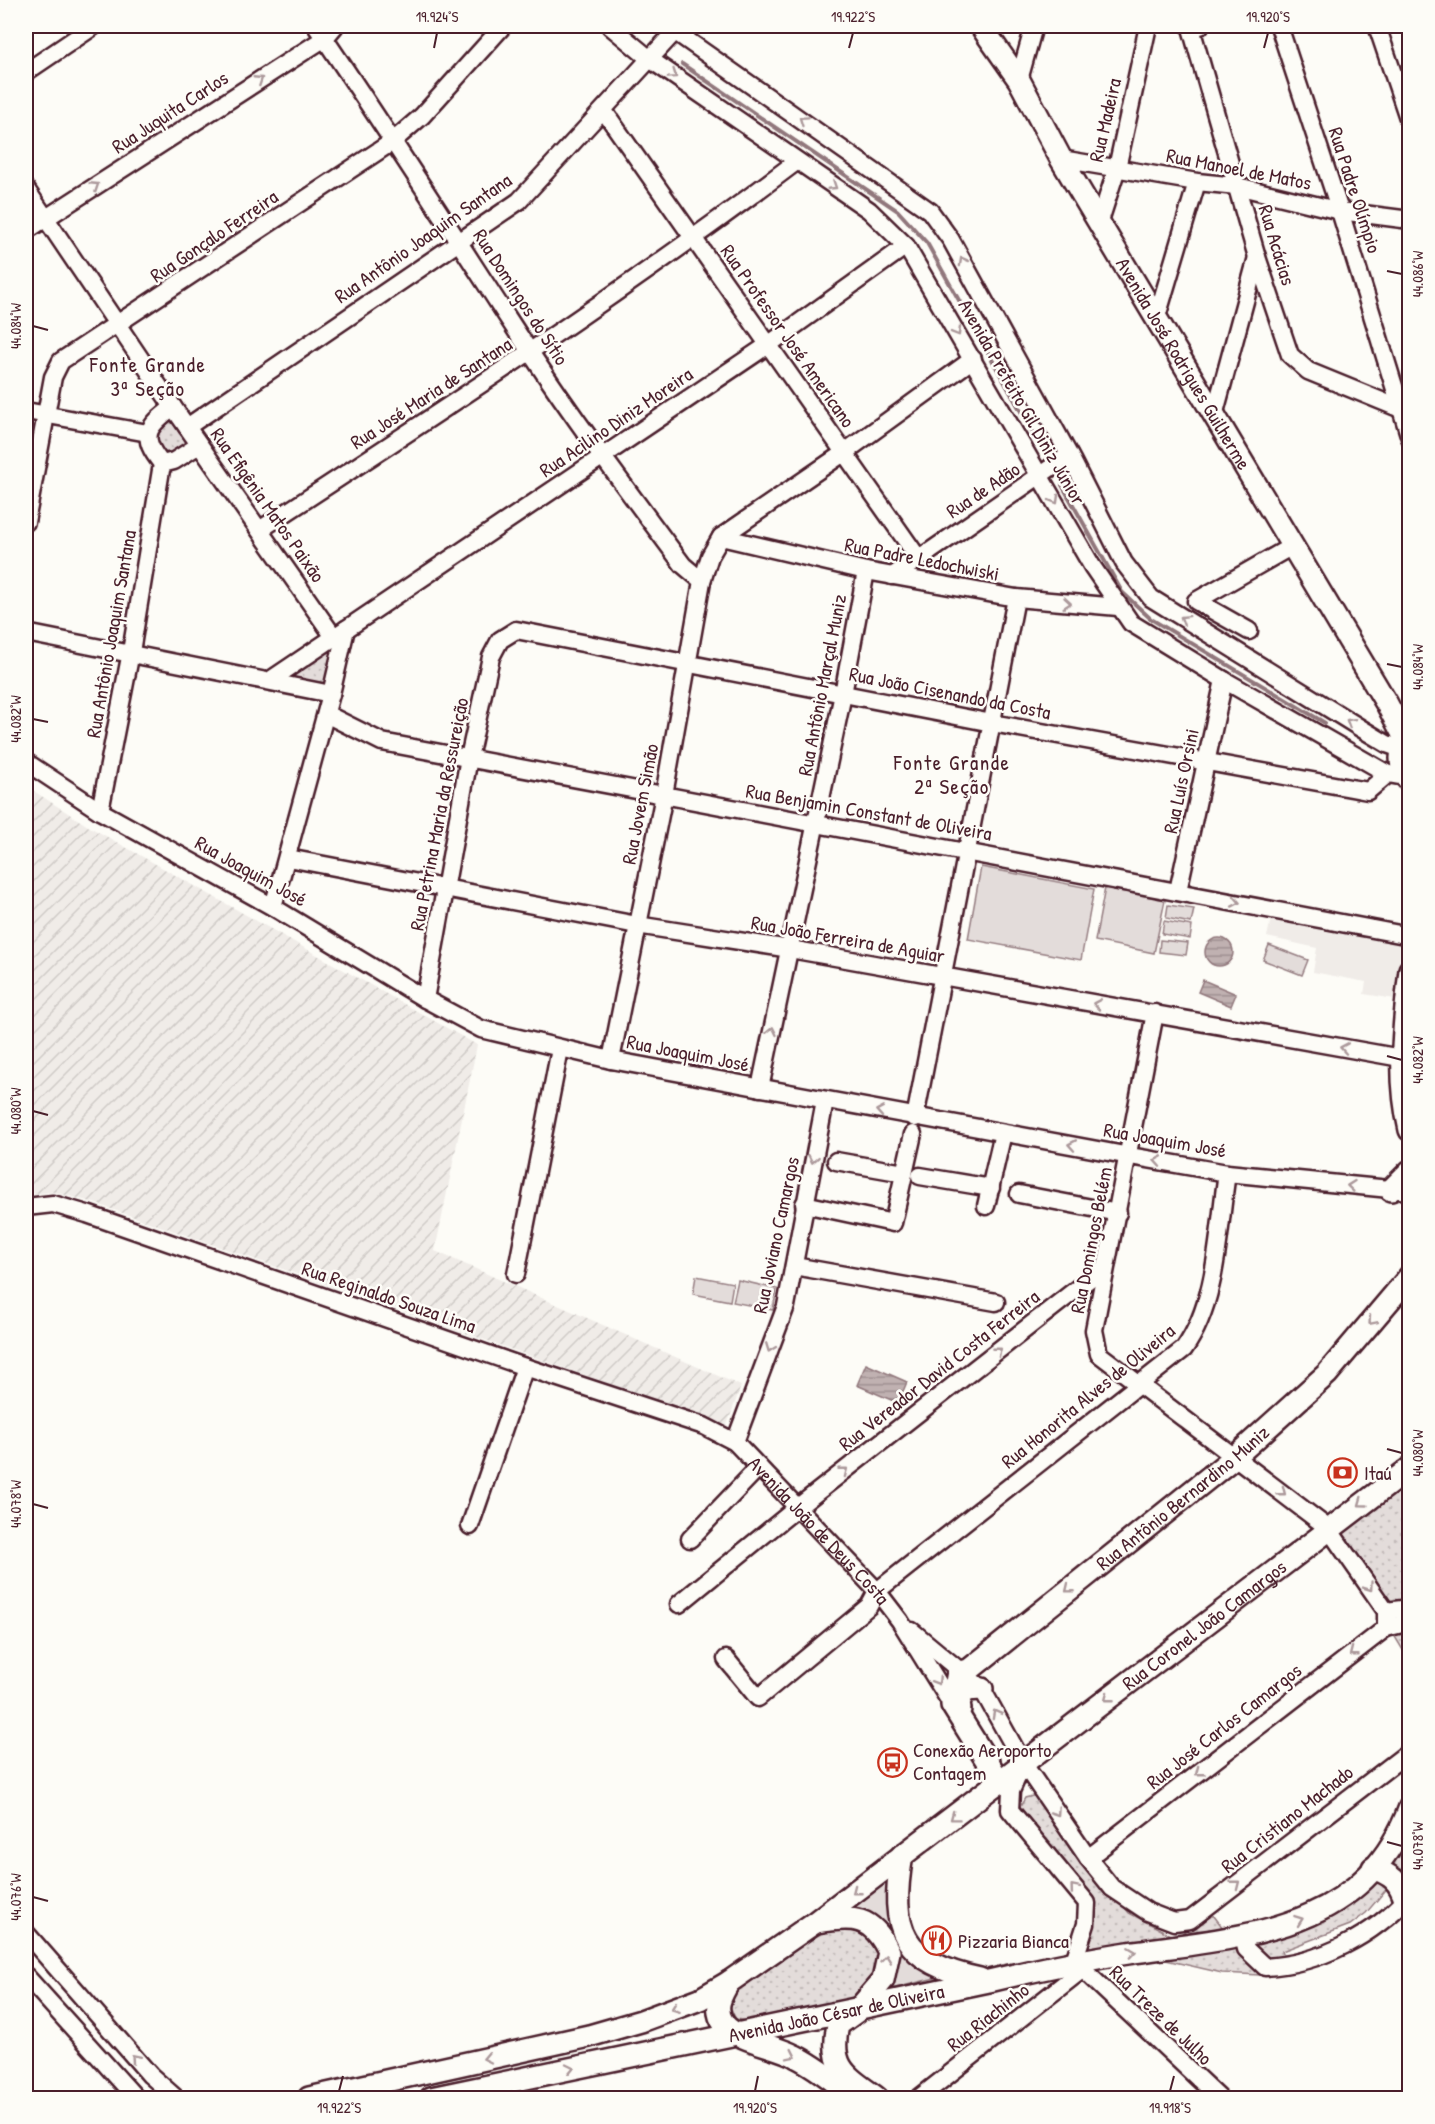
<svg xmlns="http://www.w3.org/2000/svg" width="1435" height="2124" font-family="'Patrick Hand',sans-serif">
	<defs>
		<pattern id="industrial-furrows" width="10" height="10" patternUnits="userSpaceOnUse" patternTransform="scale(1.5)"><rect width="10" height="10" fill="#f0ece8"/><path d="M-1 1l2-2M0 10L10 0M9 11l2-2" fill="none" stroke="#cfcac7"/></pattern>
		<pattern id="grass-dots" width="8" height="8" patternUnits="userSpaceOnUse" patternTransform="scale(1.5)"><rect width="8" height="8" fill="#e3dcda"/><path d="M2 2h.1M6 6h.1" fill="none" stroke="#c4bcbb" stroke-width="1.8" stroke-linecap="round"/></pattern>
		<pattern id="water-rules" width="6" height="5" patternUnits="userSpaceOnUse" patternTransform="scale(1.5)"><rect width="6" height="5" fill="#c0b1b1"/><path d="M0 2.5h6" fill="none" stroke="#9e8f90"/></pattern>
	</defs>
	<rect width="100%" height="100%" fill="#fdfcf7"/>
	<filter id="ink" filterUnits="userSpaceOnUse"><feTurbulence type="fractalNoise" baseFrequency=".0167" numOctaves="2"/><feDisplacementMap in="SourceGraphic" scale="12" xChannelSelector="R" yChannelSelector="G"/><feConvolveMatrix kernelMatrix="1 2 1 2 8 2 1 2 1" color-interpolation-filters="sRGB"/></filter>
	<g filter="url(#ink)">
		<path fill="#f0ece8" d="M1271 918 1322 927V931L1405 944 1395 999 1364 994 1366 982 1313 972 1317 948 1267 937Z"/>
		<path fill="url(#industrial-furrows)" d="M26 786 88 826 477 1045 435 1251 741 1386 727 1425 91 1202 53 1192 26 1195Z"/>
		<g fill="url(#grass-dots)" stroke="#967e82" stroke-width="1.5">
			<path d="M169 414 187 441 173 452H162L152 429Z"/>
			<path d="M337 645 328 685 290 677Z"/>
			<path d="M1409 1473V1660L1333 1534Z"/>
			<path d="M1036 1795 1129 1913 1171 1935H1180L1203 1916H1214L1235 1944 1329 1919 1378 1879 1409 1817V1863L1366 1913 1350 1925 1282 1951 1288 1969 1260 1975 1222 1973 1166 1960 1086 1952 1095 1906 1020 1807 1025 1798Z"/>
			<path d="M833 1926 869 1932 877 1947 878 1962 875 1975 853 1999 747 2021 736 2019C728 2006 729 2000 736 1987L817 1930Z"/>
		</g>
		<g fill="#e3dcda" stroke="#967e82" stroke-width="1.5">
			<path d="M981 867 1094 889 1081 960 968 939Z"/>
			<path d="M1105 888 1165 900 1154 953 1095 941Z"/>
			<path d="M1168 905 1194 909 1191 923 1166 918Z"/>
			<path d="M1164 921 1192 926 1190 939 1162 934Z"/>
			<path d="M1160 940 1188 943 1186 955 1159 952Z"/>
			<path d="M1269 945 1308 960 1302 975 1263 960Z"/>
			<path d="M696 1276 733 1283 730 1301 693 1294Z"/>
			<path d="M738 1280 777 1289 773 1310 733 1302Z"/>
			<path d="M891 1871 892 1912 939 1977 887 1990 896 1964 895 1936 877 1918 850 1906Z"/>
		</g>
		<g fill="url(#water-rules)" stroke="#91777b" stroke-width="1.5">
			<circle cx="1219" cy="952" r="14"/>
			<path d="M1203 980 1236 994 1231 1006 1198 992Z"/>
			<path d="M866 1364 907 1382 898 1403 857 1385Z"/>
		</g>
		<g fill="none" stroke-linecap="round" stroke-linejoin="round">
			<g stroke="#91777b" stroke-width="4">
				<path d="M682 64 898 211 927 243 1042 449"/>
				<path d="M1062 485 1122 592 1151 619 1325 723"/>
			</g>
			<defs>
				<g id="minor">
					<path d="M316 26C389 133 459 243 530 352 578 425 631 495 683 565L702 581"/>
					<path d="M610 26 651 60 869 210 906 246 1092 566 1131 623 1224 680 1388 774 1399 776"/>
					<path d="M667 26 930 211 951 240 1072 460 1124 563 1151 598 1362 729 1387 744 1401 749"/>
					<path d="M1200 26 1191 28 1257 257 1290 355 1308 371 1401 409"/>
					<path d="M1279 26 1340 211 1410 438"/>
					<path d="M1377 26 1410 124"/>
					<path d="M26 72 94 26"/>
					<path d="M1019 80 1034 26"/>
					<path d="M604 111 919 559 892 576"/>
					<path d="M1061 159 1197 182 1237 186 1340 211 1410 220"/>
					<path d="M26 189 173 407 334 637"/>
					<path d="M1099 224 1117 168 1148 26"/>
					<path d="M26 231 325 38 335 26"/>
					<path d="M1156 320 1197 182"/>
					<path d="M173 407C147 427 139 436 162 464L174 461 199 445"/>
					<path d="M26 411 148 433"/>
					<path d="M1214 416 1257 257"/>
					<path d="M187 427 519 201 680 26"/>
					<path d="M26 522 53 377 61 361 392 142 422 116 503 26"/>
					<path d="M261 529C442 411 623 293 796 162"/>
					<path d="M721 537 866 571 1016 598 1118 607"/>
					<path d="M919 559 1069 455"/>
					<path d="M1249 631 1196 601 1292 546"/>
					<path d="M26 633 331 694"/>
					<path d="M269 681 768 345 906 246"/>
					<path d="M326 714 382 742 1410 936"/>
					<path d="M26 762 100 811 273 907 425 999 481 1029 611 1060 1130 1156 1227 1173 1410 1191"/>
					<path d="M100 811 131 652 162 464"/>
					<path d="M288 858 637 925 790 949 1401 1058"/>
					<path d="M1178 891 1224 680"/>
					<path d="M273 907 331 694 346 629"/>
					<path d="M425 999 469 758 491 657 500 640 516 630 992 723 1351 788 1368 791 1388 774"/>
					<path d="M611 1060 664 795 702 581 710 556 721 537 845 452 973 359"/>
					<path d="M760 1088 843 694 866 571"/>
					<path d="M915 1118 1016 598"/>
					<path d="M836 1161 904 1173"/>
					<path d="M920 1176 991 1188"/>
					<path d="M1019 1194 1118 1213"/>
					<path d="M804 1204 893 1223 913 1134"/>
					<path d="M986 1206 1003 1133"/>
					<path id="s1" d="M26 1207 53 1204 87 1214 525 1367 704 1426 735 1442 877 1591 900 1621 952 1705"/>
					<path d="M794 1266 996 1302"/>
					<path d="M516 1274 560 1049"/>
					<path d="M735 1442 786 1306 825 1101"/>
					<path d="M470 1526 525 1367"/>
					<path d="M690 1539 759 1467"/>
					<path d="M679 1604 798 1507 1106 1266"/>
					<path d="M1386 1611 1410 1608"/>
					<path d="M1386 1628 1410 1622"/>
					<path d="M912 1631 982 1689 1023 1763 1088 1858 1112 1888 1148 1912 1174 1922 1190 1920 1410 1751"/>
					<path d="M726 1659 758 1698 869 1606 877 1591 1184 1349C1218 1301 1218 1230 1227 1173"/>
					<path d="M1023 1764 1011 1791 1010 1810 1087 1903 1086 1924 1074 1961 1219 2098"/>
					<path d="M1088 1858 1386 1628V1611L1328 1528 1099 1354 1094 1330 1155 1013"/>
					<path d="M26 1933 150 2075 176 2098"/>
					<path d="M1243 1936 1246 1949 1265 1967C1320 1964 1373 1936 1410 1895"/>
					<path d="M26 1976 136 2098"/>
					<path d="M919 2098 1083 1969"/>
				</g>
				<g id="major">
					<path id="s2" d="M981 26 1019 80 1061 159 1387 704 1406 740"/>
					<path d="M1410 735C1398 748 1398 768 1410 782"/>
					<path d="M1410 970C1404 1024 1397 1076 1410 1130"/>
					<path d="M1391 1190 1410 1171"/>
					<path d="M960 1709 959 1702 965 1690 982 1689"/>
					<path id="s3" d="M1000 1782 952 1705 958 1672 969 1670 1236 1456 1327 1374 1410 1276"/>
					<path d="M902 1855C889 1931 902 1962 980 1979"/>
					<path d="M1373 1868C1391 1875 1399 1880 1405 1900"/>
					<path d="M817 1922C853 1916 872 1915 889 1952L883 1980 856 2012 838 2025C829 2067 845 2075 877 2098"/>
					<path d="M729 1982C721 1995 713 2009 724 2024 736 2040 777 2046 795 2056 817 2067 837 2083 855 2098"/>
					<path id="s4" d="M309 2098 589 2036 641 2021 700 1999 729 1982 814 1923 1410 1468"/>
					<path id="s5" d="M431 2098 989 1981C1035 1970 1081 1960 1128 1953 1242 1936 1363 1934 1410 1807"/>
				</g>
			</defs>
			<use href="#minor" stroke="#4a1f2b" stroke-width="21"/>
			<use href="#major" stroke="#4a1f2b" stroke-width="26"/>
			<use href="#minor" stroke="#fdfcf7" stroke-width="16"/>
			<use href="#major" stroke="#fdfcf7" stroke-width="21"/>
		</g>
		<defs><path id="oneway-chevron" d="M-2-3.5L2.5 0L-2 3.5" fill="none" stroke-width="1.6" stroke-linecap="round" stroke-linejoin="round" transform="scale(1.5)"/></defs>
		<g stroke="#ac999b">
			<use href="#oneway-chevron" transform="translate(673 75) rotate(35)"/>
			<use href="#oneway-chevron" transform="translate(259 80) rotate(-33)"/>
			<use href="#oneway-chevron" transform="translate(803 120) rotate(-145)"/>
			<use href="#oneway-chevron" transform="translate(95 186) rotate(-33)"/>
			<use href="#oneway-chevron" transform="translate(833 186) rotate(33)"/>
			<use href="#oneway-chevron" transform="translate(963 261) rotate(-119)"/>
			<use href="#oneway-chevron" transform="translate(957 332) rotate(60)"/>
			<use href="#oneway-chevron" transform="translate(1055 500) rotate(60)"/>
			<use href="#oneway-chevron" transform="translate(1067 603) rotate(5)"/>
			<use href="#oneway-chevron" transform="translate(1184 619) rotate(-148)"/>
			<use href="#oneway-chevron" transform="translate(1350 722) rotate(-148)"/>
			<use href="#oneway-chevron" transform="translate(1236 902) rotate(11)"/>
			<use href="#oneway-chevron" transform="translate(1097 1004) rotate(-170)"/>
			<use href="#oneway-chevron" transform="translate(772 1031) rotate(-78)"/>
			<use href="#oneway-chevron" transform="translate(1344 1048) rotate(-170)"/>
			<use href="#oneway-chevron" transform="translate(880 1111) rotate(-170)"/>
			<use href="#oneway-chevron" transform="translate(1072 1145) rotate(-170)"/>
			<use href="#oneway-chevron" transform="translate(813 1159) rotate(101)"/>
			<use href="#oneway-chevron" transform="translate(1158 1161) rotate(-170)"/>
			<use href="#oneway-chevron" transform="translate(1351 1186) rotate(-174)"/>
			<use href="#oneway-chevron" transform="translate(1372 1321) rotate(131)"/>
			<use href="#oneway-chevron" transform="translate(770 1348) rotate(111)"/>
			<use href="#oneway-chevron" transform="translate(998 1351) rotate(-38)"/>
			<use href="#oneway-chevron" transform="translate(844 1471) rotate(-38)"/>
			<use href="#oneway-chevron" transform="translate(1282 1492) rotate(38)"/>
			<use href="#oneway-chevron" transform="translate(1362 1503) rotate(144)"/>
			<use href="#oneway-chevron" transform="translate(1369 1587) rotate(55)"/>
			<use href="#oneway-chevron" transform="translate(1069 1589) rotate(141)"/>
			<use href="#oneway-chevron" transform="translate(1353 1653) rotate(142)"/>
			<use href="#oneway-chevron" transform="translate(937 1681) rotate(58)"/>
			<use href="#oneway-chevron" transform="translate(1108 1698) rotate(142)"/>
			<use href="#oneway-chevron" transform="translate(996 1714) rotate(-119)"/>
			<use href="#oneway-chevron" transform="translate(1199 1772) rotate(142)"/>
			<use href="#oneway-chevron" transform="translate(1056 1812) rotate(56)"/>
			<use href="#oneway-chevron" transform="translate(954 1817) rotate(143)"/>
			<use href="#oneway-chevron" transform="translate(1236 1884) rotate(-38)"/>
			<use href="#oneway-chevron" transform="translate(1074 1888) rotate(-130)"/>
			<use href="#oneway-chevron" transform="translate(856 1891) rotate(142)"/>
			<use href="#oneway-chevron" transform="translate(1299 1920) rotate(-20)"/>
			<use href="#oneway-chevron" transform="translate(1132 1952) rotate(-8)"/>
			<use href="#oneway-chevron" transform="translate(886 1959) rotate(-84)"/>
			<use href="#oneway-chevron" transform="translate(675 2008) rotate(160)"/>
			<use href="#oneway-chevron" transform="translate(792 2055) rotate(26)"/>
			<use href="#oneway-chevron" transform="translate(135 2058) rotate(-131)"/>
			<use href="#oneway-chevron" transform="translate(487 2058) rotate(168)"/>
			<use href="#oneway-chevron" transform="translate(570 2068) rotate(-12)"/>
		</g>
	</g>
	<path fill="none" stroke="#4a1f2b" stroke-width="2" d="M434 48 437 33M849 48 853 33M1264 48 1268 33M1387 271 1402 274M33 326 48 330M1387 664 1402 667M33 719 48 722M1387 1056 1402 1060M33 1111 48 1115M1387 1449 1402 1453M33 1504 48 1508M1387 1842 1402 1846M33 1897 48 1901M339 2091 343 2076M755 2091 758 2076M1170 2091 1174 2076"/>
	<defs>
		<symbol id="bank-ring" viewBox="-11 -11 22 22"><circle r="9.5" fill="#fdfcf7" stroke="#c8321e" stroke-width="1.5"/><path d="M-6-4H6V4H-6ZM0-2.3a2.3 2.3 0 1 0 0 4.6a2.3 2.3 0 1 0 0-4.6Z" fill="#c8321e"/></symbol>
		<symbol id="bus-ring" viewBox="-11 -11 22 22"><circle r="9.5" fill="#fdfcf7" stroke="#c8321e" stroke-width="1.5"/><path d="M-5-6H5V4H4V6H2V4H-2V6H-4V4H-5ZM-3.5-4V0h7V-4ZM-3.5 1.2v1.5H-2V1.2ZM2 1.2v1.5H3.5V1.2Z" fill="#c8321e"/></symbol>
		<symbol id="restaurant-ring" viewBox="-11 -11 22 22"><circle r="9.5" fill="#fdfcf7" stroke="#c8321e" stroke-width="1.5"/><path d="M-5-6h1v4h1v-4h1v4h1v-4h1v5L-1.5 .5V6h-2V.5L-5-1ZM5-6V6H3V1.5H1.5Q1.5-4 5-6Z" fill="#c8321e"/></symbol>
	</defs>
	<g fill-rule="evenodd">
		<use href="#bank-ring" x="1326" y="1456" width="33" height="33"/>
		<use href="#bus-ring" x="876" y="1746" width="33" height="33"/>
		<use href="#restaurant-ring" x="920" y="1924" width="33" height="33"/>
	</g>
	<g text-anchor="middle" stroke-width="5" stroke-linejoin="round" paint-order="stroke">
		<g font-size="20" fill="#4a1f2b" stroke="#fdfcf7">
			<text transform="translate(170 112) rotate(-33)" y="7">Rua Juquita Carlos</text>
			<text transform="translate(1105 120) rotate(-77)" y="7">Rua Madeira</text>
			<text transform="translate(1239 169) rotate(11)" y="7">Rua Manoel de Matos</text>
			<text transform="translate(1355 190) rotate(72)" y="7">Rua Padre Olímpio</text>
			<text transform="translate(214 236) rotate(-34)" y="7">Rua Gonçalo Ferreira</text>
			<text transform="translate(423 238) rotate(-35)" y="7">Rua Antônio Joaquim Santana</text>
			<text transform="translate(1277 245) rotate(73)" y="7">Rua Acácias</text>
			<text transform="translate(521 297) rotate(57)" y="7">Rua Domingos do Sítio</text>
			<text transform="translate(788 336) rotate(55)" y="7">Rua Professor José Americano</text>
			<text dy="7" stroke="none"><textPath href="#s2" startOffset="394">Avenida José Rodrigues Guilherme</textPath></text>
			<text transform="translate(431 393) rotate(-33)" y="7">Rua José Maria de Santana</text>
			<text transform="translate(1022 402) rotate(60)" y="7">Avenida Prefeito Gil Diniz Júnior</text>
			<text transform="translate(616 422) rotate(-34)" y="7">Rua Acilino Diniz Moreira</text>
			<text transform="translate(983 490) rotate(-34)" y="7">Rua de Adão</text>
			<text transform="translate(268 505) rotate(55)" y="7">Rua Efigênia Matos Paixão</text>
			<text transform="translate(922 559) rotate(11)" y="7">Rua Padre Ledochwiski</text>
			<text transform="translate(111 634) rotate(-80)" y="7">Rua Antônio Joaquim Santana</text>
			<text transform="translate(822 685) rotate(-79)" y="7">Rua Antônio Marçal Muniz</text>
			<text transform="translate(950 693) rotate(11)" y="7">Rua João Cisenando da Costa</text>
			<text transform="translate(1181 781) rotate(-78)" y="7">Rua Luís Orsini</text>
			<text transform="translate(640 804) rotate(-79)" y="7">Rua Jovem Simão</text>
			<text transform="translate(869 812) rotate(10)" y="7">Rua Benjamin Constant de Oliveira</text>
			<text transform="translate(439 814) rotate(-79)" y="7">Rua Petrina Maria da Ressureição</text>
			<text transform="translate(251 871) rotate(29)" y="7">Rua Joaquim José</text>
			<text transform="translate(848 939) rotate(10)" y="7">Rua João Ferreira de Aguiar</text>
			<text transform="translate(688 1053) rotate(11)" y="7">Rua Joaquim José</text>
			<text transform="translate(1165 1140) rotate(10)" y="7">Rua Joaquim José</text>
			<text transform="translate(776 1235) rotate(-78)" y="7">Rua Joviano Camargos</text>
			<text transform="translate(1091 1240) rotate(-79)" y="7">Rua Domingos Belém</text>
			<text transform="translate(389 1297) rotate(19)" y="7">Rua Reginaldo Souza Lima</text>
			<text transform="translate(939 1370) rotate(-38)" y="7">Rua Vereador David Costa Ferreira</text>
			<text transform="translate(1088 1396) rotate(-39)" y="7">Rua Honorita Alves de Oliveira</text>
			<text dy="7" stroke="none"><textPath href="#s3" startOffset="410">Rua Antônio Bernardino Muniz</textPath></text>
			<text dy="7" stroke="none"><textPath href="#s1" startOffset="872">Avenida João de Deus Costa</textPath></text>
			<text dy="7" stroke="none"><textPath href="#s4" startOffset="1032">Rua Coronel João Camargos</textPath></text>
			<text transform="translate(1224 1726) rotate(-38)" y="7">Rua José Carlos Camargos</text>
			<text transform="translate(1287 1819) rotate(-38)" y="7">Rua Cristiano Machado</text>
			<text dy="7" stroke="none"><textPath href="#s5" startOffset="414">Avenida João César de Oliveira</textPath></text>
			<text transform="translate(1161 2015) rotate(44)" y="7">Rua Treze de Julho</text>
			<text transform="translate(988 2017) rotate(-38)" y="7">Rua Riachinho</text>
		</g>
		<g font-size="20" fill="#4a1f2b" stroke="#fdfcf7" text-anchor="start">
			<text x="1364" y="1480">Itaú</text>
			<text x="913" y="1757">Conexão Aeroporto<tspan x="913" dy="23">Contagem</tspan></text>
			<text x="958" y="1948">Pizzaria Bianca</text>
		</g>
		<g font-size="21" letter-spacing="1.5" fill="#4a1f2b" stroke="#fdfcf7">
			<text x="148" y="372">Fonte Grande<tspan x="148" dy="24">3ª Seção</tspan></text>
			<text x="952" y="770">Fonte Grande<tspan x="952" dy="24">2ª Seção</tspan></text>
		</g>
	</g>
	<rect width="1435" height="2124" fill="none" stroke="#fdfcf7" stroke-width="66"/>
	<rect x="33" y="33" width="1369" height="2058" fill="none" stroke="#4a1f2b" stroke-width="2"/>
	<g font-size="15" text-anchor="middle" fill="#4a1f2b">
		<text x="437" y="22">19.924°S</text>
		<text x="853" y="22">19.922°S</text>
		<text x="1268" y="22">19.920°S</text>
		<text transform="translate(1418 274) rotate(-90)" y="5">44.086°W</text>
		<text transform="translate(16 326) rotate(-90)" y="5">44.084°W</text>
		<text transform="translate(1418 667) rotate(-90)" y="5">44.084°W</text>
		<text transform="translate(16 719) rotate(-90)" y="5">44.082°W</text>
		<text transform="translate(1418 1060) rotate(-90)" y="5">44.082°W</text>
		<text transform="translate(16 1111) rotate(-90)" y="5">44.080°W</text>
		<text transform="translate(1418 1453) rotate(-90)" y="5">44.080°W</text>
		<text transform="translate(16 1504) rotate(-90)" y="5">44.078°W</text>
		<text transform="translate(1418 1846) rotate(-90)" y="5">44.078°W</text>
		<text transform="translate(16 1897) rotate(-90)" y="5">44.076°W</text>
		<text x="339" y="2113">19.922°S</text>
		<text x="755" y="2113">19.920°S</text>
		<text x="1170" y="2113">19.918°S</text>
	</g>
</svg>
